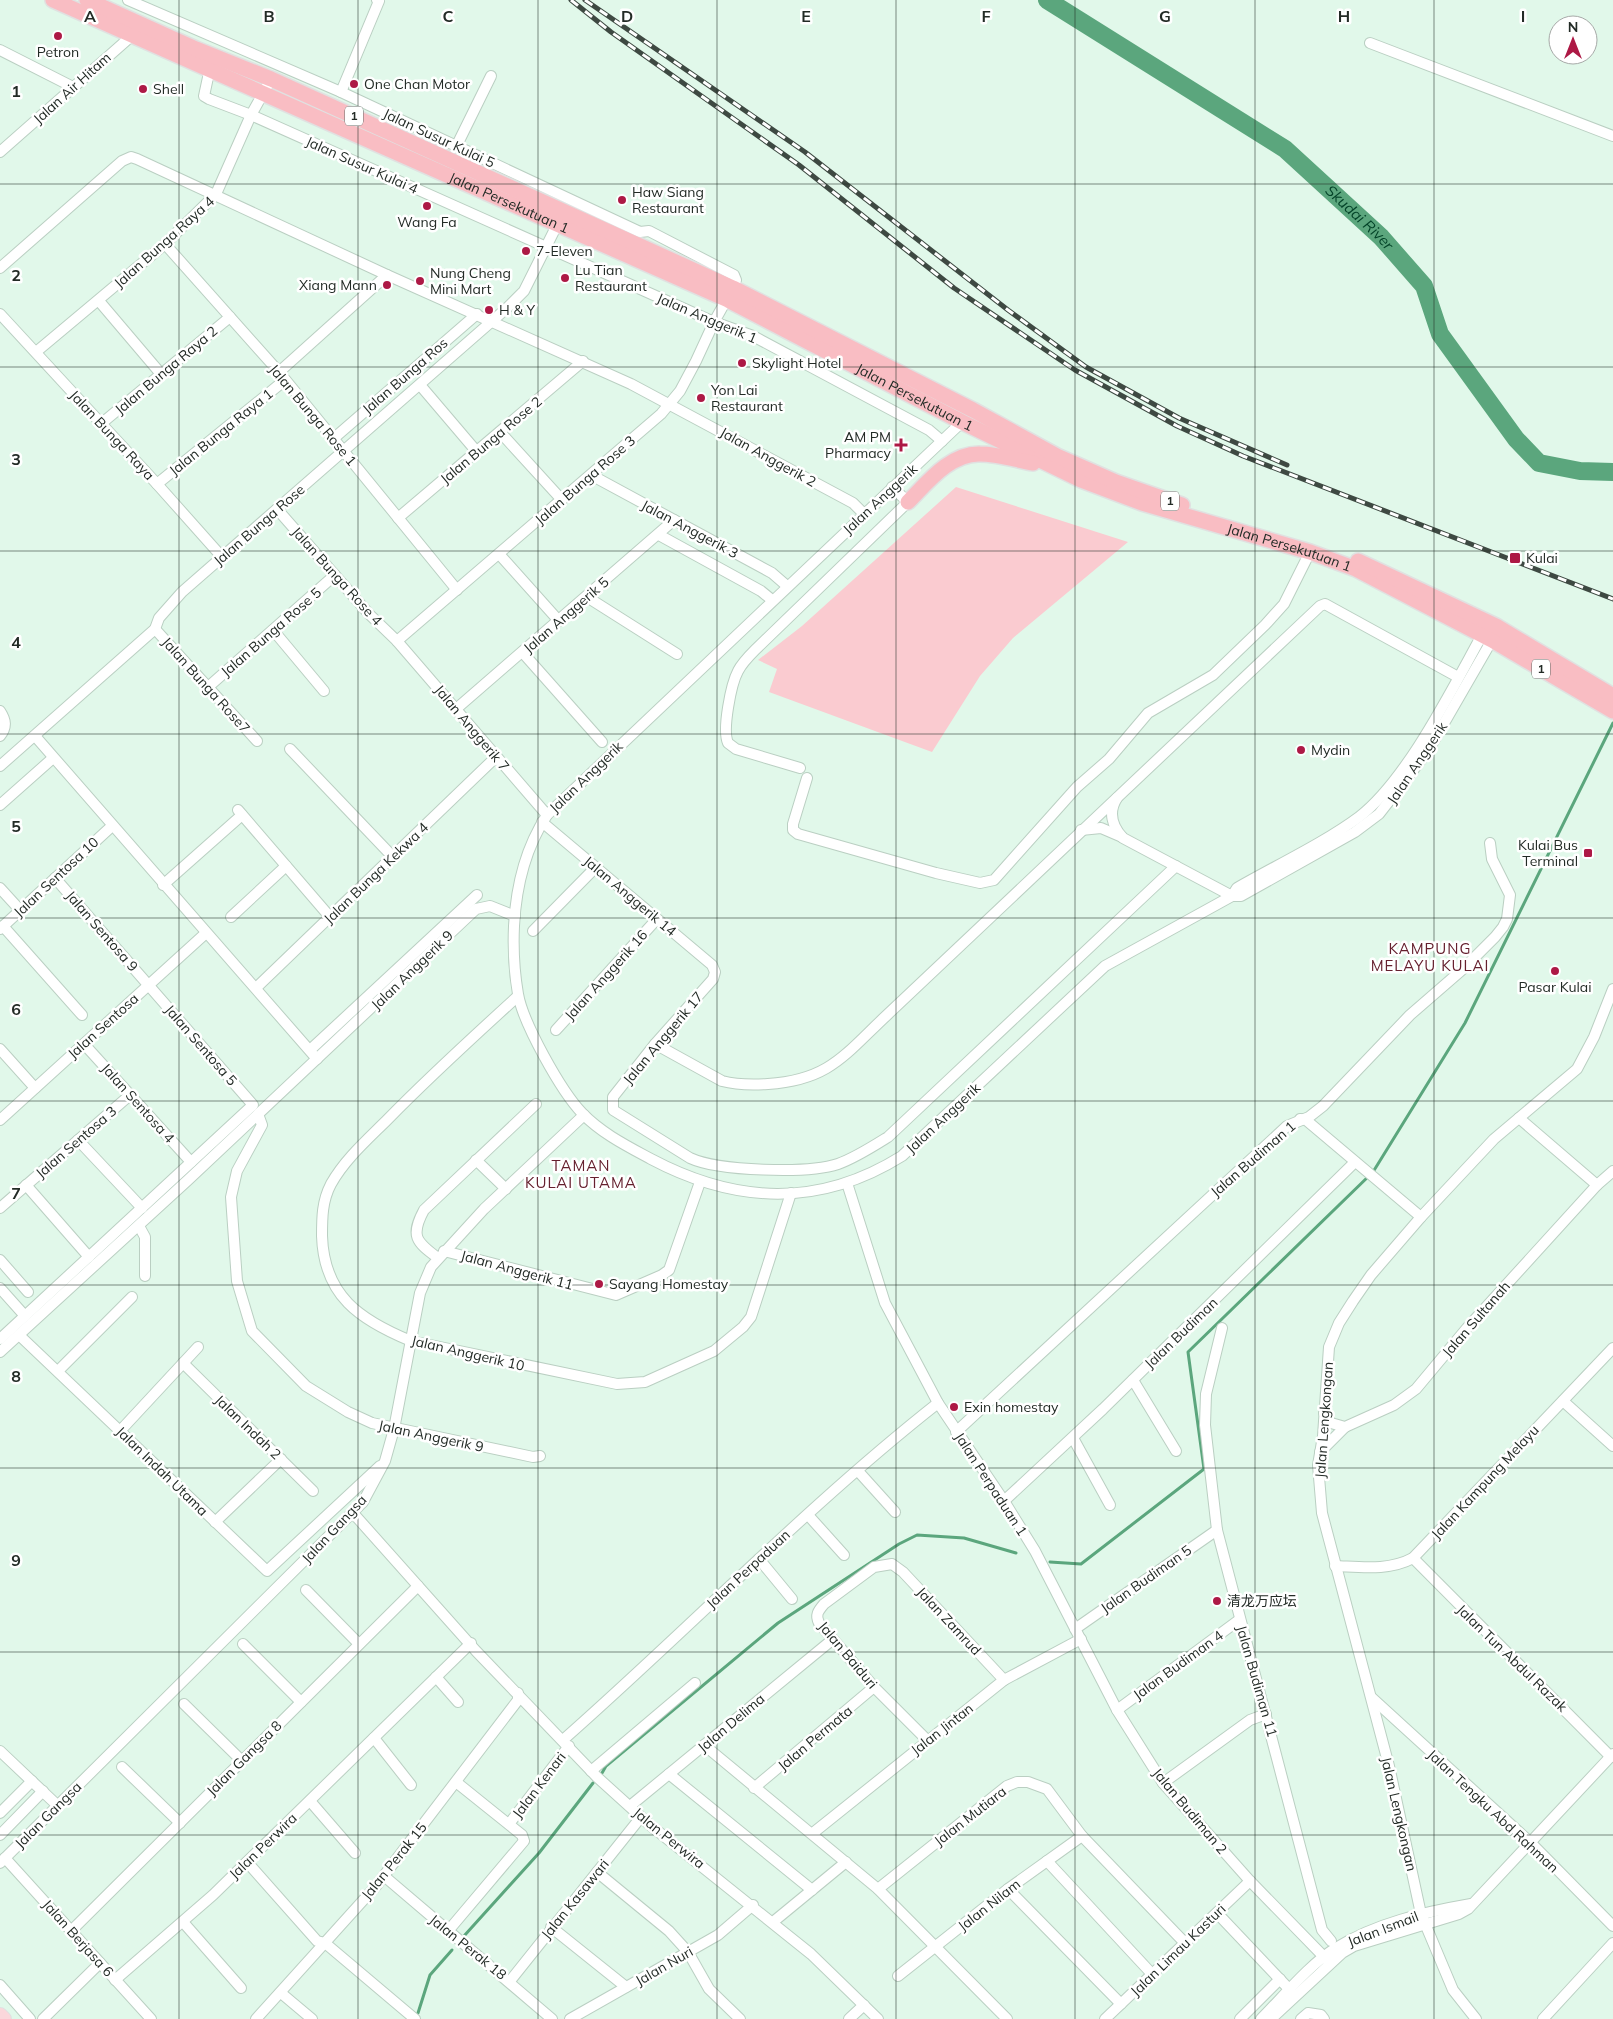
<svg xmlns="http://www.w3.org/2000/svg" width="1613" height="2019" font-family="Mulish,'Noto Sans SC',sans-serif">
	<rect width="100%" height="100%" fill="#e1f8ea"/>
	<path fill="#facbd0" d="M956 487 1128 542 1013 638 980 676 932 752 769 692 777 669 758 660 802 626Z"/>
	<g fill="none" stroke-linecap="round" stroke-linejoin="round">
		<g stroke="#5ba67d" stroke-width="3">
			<path d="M1050 1562 1081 1564 1204 1469 1188 1352 1373 1172 1465 1023 1613 723"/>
			<path d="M602 1773 606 1766 778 1623 899 1544 917 1535 964 1538 1016 1553"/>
			<path d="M464 1936 539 1853 593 1783"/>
			<path d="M418 2013 430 1975 452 1950"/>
		</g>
		<path stroke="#5ba67d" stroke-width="18" id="s1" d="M1047 0 1285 149 1381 237 1424 286 1440 334 1516 439 1539 463 1580 471 1613 472"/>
		<defs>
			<g id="minor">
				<path d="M128 0 341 92 640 232 649 231 734 275 736 280 733 288 714 322 696 361 680 391 661 414 397 641"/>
				<path d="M1370 43 1613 136"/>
				<path d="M0 50 73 87"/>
				<path d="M210 68 204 96 209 99 251 115 714 322 753 336 929 430 942 441"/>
				<path d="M341 92 379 1 377 0"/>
				<path d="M457 145 491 76"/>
				<path d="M0 152 136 32"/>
				<path d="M165 244 279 372 457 590"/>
				<path d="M0 268 122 161 131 157 137 159 387 275 631 384 853 503 864 514"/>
				<path d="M99 301 161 374"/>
				<path d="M0 314 157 484 222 557"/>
				<path d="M36 352 165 244 216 194 251 115 271 79"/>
				<path d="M279 372 387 275"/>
				<path d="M420 385 477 452"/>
				<path d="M962 422 547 815C526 847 516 887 514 926 513 948 514 971 518 994 523 1023 561 1091 582 1113 601 1133 627 1146 651 1159 736 1204 819 1208 902 1156L1105 966 1232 896 1237 888C1275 866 1324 843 1359 817 1407 780 1452 689 1482 635"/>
				<path d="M102 423 230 317"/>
				<path d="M500 432 562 500"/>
				<path d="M333 439 477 314"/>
				<path d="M591 475 772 573 787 586"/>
				<path d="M157 484 285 380"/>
				<path d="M277 509 369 614 397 641 547 815"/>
				<path d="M398 518 583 361"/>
				<path d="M659 535 761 591 772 600"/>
				<path d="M499 554 559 621"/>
				<path d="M587 597 677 654"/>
				<path d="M155 629 257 741"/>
				<path d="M273 630 324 691"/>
				<path d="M523 653 602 742"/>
				<path d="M207 688 335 575"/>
				<path d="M456 709 674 520"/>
				<path d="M0 711C6 720 7 727 0 736"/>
				<path d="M35 736 317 1059"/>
				<path d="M290 749 393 857"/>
				<path d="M0 766 155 629 159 618 182 592 507 308 524 291 559 221"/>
				<path d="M800 768 736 749 728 743C722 730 731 684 738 671 742 663 749 656 755 650L908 502 892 487"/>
				<path d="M807 778 793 824V830L798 834 936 873 980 883 994 880 1077 787 1109 759 1148 713 1213 675 1265 625 1284 604 1310 552"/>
				<path d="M1117 798C1108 812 1112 826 1123 838L1232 896H1241L1355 832 1379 814 1428 751 1492 640"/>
				<path d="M0 805 53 758"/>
				<path d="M238 810 330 917"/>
				<path d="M542 822 712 965 715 972 713 979 655 1044 613 1097V1110L690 1158C718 1171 808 1174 838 1164 855 1158 872 1147 888 1137L1176 866"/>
				<path d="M1081 830 1101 828 1122 837"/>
				<path d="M163 885 242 815"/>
				<path d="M0 888 20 910"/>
				<path d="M231 917 286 866"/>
				<path d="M3 926 82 1015"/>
				<path d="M0 929 112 826"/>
				<path d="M533 931 595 868"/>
				<path d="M256 988 496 757"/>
				<path d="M518 996C474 1036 430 1076 388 1119 368 1139 345 1159 331 1184 322 1201 322 1218 322 1236 324 1296 360 1320 411 1341L617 1384 645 1382 714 1351 743 1327 751 1317 791 1193"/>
				<path d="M556 1030 656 920"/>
				<path d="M84 1044 191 1162"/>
				<path d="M655 1044 722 1081C737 1085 752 1085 768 1084 830 1080 845 1054 887 1015L1320 606 1325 604 1458 677"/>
				<path d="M0 1049 35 1088"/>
				<path d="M310 1050 477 895"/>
				<path d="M258 1114 262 1125 237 1171 231 1197 237 1281 252 1331 306 1386 348 1412 372 1423 533 1457 540 1456"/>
				<path d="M1519 1118 1597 1185"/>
				<path d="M1300 1119 1306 1120 1421 1217"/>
				<path d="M0 1120 206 933"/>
				<path d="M78 1140 142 1208"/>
				<path d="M476 1160 506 1189"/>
				<path d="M847 1183 885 1303 938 1403 1004 1501 1035 1551 1117 1710 1163 1783 1250 1881 1329 1962"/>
				<path d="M26 1185 89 1257"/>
				<path d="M0 1208 130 1095"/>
				<path d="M139 1226 145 1237V1276"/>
				<path d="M444 1251 616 1295 662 1275 669 1270 700 1182"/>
				<path d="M438 1258C416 1242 410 1236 424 1210L536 1104"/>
				<path d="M0 1260 28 1292"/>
				<path d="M0 1288 25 1316"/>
				<path d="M1222 1328 1206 1394 1205 1425 1217 1530 1322 1930 1331 1941"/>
				<path d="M19 1335 267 1571 380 1466"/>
				<path d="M0 1339 253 1105 55 878"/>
				<path d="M0 1352 188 1180 476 909 490 906 515 916"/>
				<path d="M183 1363 313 1491"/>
				<path d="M58 1371 132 1297"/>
				<path d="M1133 1380 1176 1451"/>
				<path d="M1563 1401 1613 1446"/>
				<path d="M1324 1413 1331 1423 1345 1427 1394 1405 1416 1389 1467 1328 1597 1185 1613 1171"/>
				<path d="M120 1431 198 1347"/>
				<path d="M956 1432 1287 1126 1309 1117 1323 1106 1410 1015 1463 969 1495 937 1503 927 1507 919 1510 895 1492 859 1490 843"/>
				<path d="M1073 1438 1110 1505"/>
				<path d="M1320 1452 1345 1427"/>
				<path d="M858 1471 895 1512"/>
				<path d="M1004 1501 1103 1409 1355 1162"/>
				<path d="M353 1513 476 1651 597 1777 650 1825 811 1954 878 2019"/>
				<path d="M808 1515 844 1555"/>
				<path d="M215 1522 281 1459"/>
				<path d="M1413 1558 1611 1757"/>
				<path d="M759 1559 792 1599"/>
				<path d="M1335 1566C1361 1567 1389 1571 1413 1558L1613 1348"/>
				<path d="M306 1590 359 1644"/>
				<path d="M1075 1629 1217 1530"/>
				<path d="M243 1644 301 1702"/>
				<path d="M436 1677 458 1702"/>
				<path d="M1372 1698 1531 1843 1613 1926"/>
				<path d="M184 1704 242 1761"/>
				<path d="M1117 1710 1239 1620"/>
				<path d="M374 1738 411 1785"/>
				<path d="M563 1740C689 1629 806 1507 938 1403"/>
				<path d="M927 1740 874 1687 819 1623C815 1615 818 1611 824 1604L874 1567 892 1564 903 1572 1004 1680"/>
				<path d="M704 1745 878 1889 1007 2019"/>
				<path d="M0 1751 57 1805"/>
				<path d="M122 1767 180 1823"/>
				<path d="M591 1771 695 1683"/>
				<path d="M669 1774 812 1890"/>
				<path d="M1163 1783 1250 1720 1266 1714"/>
				<path d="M754 1788 874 1687"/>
				<path d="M310 1801 355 1853"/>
				<path d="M630 1806 832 1640"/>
				<path d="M0 1813 32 1781"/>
				<path d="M509 1824 569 1746"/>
				<path d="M813 1833 1004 1680 1081 1639"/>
				<path d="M0 1835 43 1791"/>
				<path d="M5 1858 151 2019"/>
				<path d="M1047 1861 1152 1974"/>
				<path d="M247 1862 317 1941 325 1943 415 2019"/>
				<path d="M0 1863 363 1502 385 1461 394 1429 420 1293 431 1267 484 1209 584 1115"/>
				<path d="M597 1872 669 1931 688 1952 709 1989 740 2019"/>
				<path d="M384 1876 552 2019"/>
				<path d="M878 1889 1007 1786 1017 1782H1028L1047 1789 1082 1836 1184 1942"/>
				<path d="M1008 1889 1121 2004"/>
				<path d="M1217 1913 1290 1990"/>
				<path d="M183 1922 241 1988"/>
				<path d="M773 1922 846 1862"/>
				<path d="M551 1927 626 1987"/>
				<path d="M71 1931 418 1586"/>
				<path d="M448 1931 524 1841 522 1835 456 1782"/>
				<path d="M898 1976 1008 1889 1082 1836"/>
				<path d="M115 1980 213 1895 471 1643"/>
				<path d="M510 1981 641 1817"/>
				<path d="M0 1985 30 2019"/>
				<path d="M281 1993 312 2019"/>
				<path d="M43 2019 100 1963"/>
				<path d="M256 2019 376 1886 518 1700V1693"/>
				<path d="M570 2019 718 1935 753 1905"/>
				<path d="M849 2019 864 2005"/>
				<path d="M1105 2019 1250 1881"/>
				<path d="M1240 2019 1280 1979"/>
				<path d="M1261 2019C1282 1998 1311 1963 1336 1948 1376 1923 1425 1912 1471 1904"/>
				<path d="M1271 2019 1342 1953 1354 1946 1459 1914 1468 1909 1613 1754"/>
				<path d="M1301 2019 1308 2013 1321 2015 1324 2019"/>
				<path d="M1476 2019 1453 1990 1421 1914 1389 1766 1322 1513 1318 1465 1323 1436 1329 1347 1339 1323 1353 1301 1371 1275 1421 1217 1494 1139 1577 1069 1594 1037 1613 989"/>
				<path d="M1543 2019 1613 1943"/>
			</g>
			<path id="major" d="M0 2015 4 2019"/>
			<g id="highway">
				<path id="s2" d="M53 0 728 300 962 422 1081 480 1142 503 1310 552 1356 569 1492 640 1613 711"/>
				<path d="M87 0 196 49 271 79 733 288 973 410 1057 456 1116 482 1182 505"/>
				<path d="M908 502C927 483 950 453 980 454 997 454 1016 460 1033 463"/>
				<path d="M1358 561 1496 626 1613 696"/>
			</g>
		</defs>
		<use href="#minor" stroke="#bacfc2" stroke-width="12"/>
		<use href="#major" stroke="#e0e1e1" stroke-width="16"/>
		<use href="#highway" stroke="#e0e1e1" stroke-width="18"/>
		<use href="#minor" stroke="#fff" stroke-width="10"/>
		<use href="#major" stroke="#fbd7db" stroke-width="14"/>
		<use href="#highway" stroke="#f9bdc3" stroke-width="15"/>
		<defs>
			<g id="rail">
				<path d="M571 0 611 32 799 165 954 288 1075 370 1177 426 1243 456 1613 599"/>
				<path d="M585 0 805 152 1008 310 1086 367 1179 418 1287 465"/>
			</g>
		</defs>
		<use href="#rail" stroke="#3e4942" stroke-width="5"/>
		<use href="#rail" stroke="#fff" stroke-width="3" stroke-dasharray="9" stroke-linecap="butt"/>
	</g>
	<path fill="none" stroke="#232b26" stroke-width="1" stroke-opacity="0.55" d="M179 0V2019M358 0V2019M538 0V2019M717 0V2019M896 0V2019M1075 0V2019M1255 0V2019M1434 0V2019M0 184H1613M0 367H1613M0 551H1613M0 734H1613M0 918H1613M0 1101H1613M0 1285H1613M0 1468H1613M0 1652H1613M0 1835H1613"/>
	<g fill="#ad1945" stroke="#fff" stroke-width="2">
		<circle cx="58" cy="36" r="5"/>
		<circle cx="354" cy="84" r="5"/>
		<circle cx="143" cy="89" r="5"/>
		<circle cx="622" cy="200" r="5"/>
		<circle cx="427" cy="206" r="5"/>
		<circle cx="526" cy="251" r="5"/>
		<circle cx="565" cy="278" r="5"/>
		<circle cx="420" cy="281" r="5"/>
		<circle cx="387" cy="285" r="5"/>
		<circle cx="489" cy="310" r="5"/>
		<circle cx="742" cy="363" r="5"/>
		<circle cx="701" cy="398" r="5"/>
		<path d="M898.5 437.5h5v5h5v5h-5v5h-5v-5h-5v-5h5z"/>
		<rect x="1509" y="552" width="12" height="12" rx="2.5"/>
		<circle cx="1301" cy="750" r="5"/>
		<rect x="1583" y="848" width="10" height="10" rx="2.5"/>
		<circle cx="1555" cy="971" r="5"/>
		<circle cx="599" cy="1284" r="5"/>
		<circle cx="954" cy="1407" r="5"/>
		<circle cx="1217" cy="1601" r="5"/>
	</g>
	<g text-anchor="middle" stroke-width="5" stroke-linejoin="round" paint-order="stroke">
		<g fill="#fff" stroke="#656b67" stroke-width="1">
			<rect x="345" y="106.5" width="18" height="19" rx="4"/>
			<rect x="1161" y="491.5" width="18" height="19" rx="4"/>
			<rect x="1532" y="659.5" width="18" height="19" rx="4"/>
		</g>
		<g font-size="12" font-weight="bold" fill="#232b26">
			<text x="354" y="120">1</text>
			<text x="1170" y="505">1</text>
			<text x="1541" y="673">1</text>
		</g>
		<g font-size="14" fill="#232b26" stroke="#fff" text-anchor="start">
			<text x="58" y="57" text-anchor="middle">Petron</text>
			<text x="364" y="89">One Chan Motor</text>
			<text x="153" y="94">Shell</text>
			<text x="632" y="197">Haw Siang<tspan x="632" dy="16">Restaurant</tspan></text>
			<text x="427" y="227" text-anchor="middle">Wang Fa</text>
			<text x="536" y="256">7-Eleven</text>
			<text x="575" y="275">Lu Tian<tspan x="575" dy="16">Restaurant</tspan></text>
			<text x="430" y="278">Nung Cheng<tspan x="430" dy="16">Mini Mart</tspan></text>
			<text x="377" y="290" text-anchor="end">Xiang Mann</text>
			<text x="499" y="315">H &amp; Y</text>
			<text x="752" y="368">Skylight Hotel</text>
			<text x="711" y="395">Yon Lai<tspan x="711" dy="16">Restaurant</tspan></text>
			<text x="891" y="442" text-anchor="end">AM PM<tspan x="891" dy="16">Pharmacy</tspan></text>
			<text x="1526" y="563">Kulai</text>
			<text x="1311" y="755">Mydin</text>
			<text x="1578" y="850" text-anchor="end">Kulai Bus<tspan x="1578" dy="16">Terminal</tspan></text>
			<text x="1555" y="992" text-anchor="middle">Pasar Kulai</text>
			<text x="609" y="1289">Sayang Homestay</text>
			<text x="964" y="1412">Exin homestay</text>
			<text x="1227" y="1606">清龙万应坛</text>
		</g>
		<g font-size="14" fill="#232b26" stroke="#fff">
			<text transform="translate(72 88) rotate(-42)" y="5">Jalan Air Hitam</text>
			<text transform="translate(439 138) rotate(25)" y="5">Jalan Susur Kulai 5</text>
			<text transform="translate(362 165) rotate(24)" y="5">Jalan Susur Kulai 4</text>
			<text dy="5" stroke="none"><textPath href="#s2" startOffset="499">Jalan Persekutuan 1</textPath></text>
			<text transform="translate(164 242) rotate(-42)" y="5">Jalan Bunga Raya 4</text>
			<text transform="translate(707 318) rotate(23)" y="5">Jalan Anggerik 1</text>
			<text transform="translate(166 370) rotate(-40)" y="5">Jalan Bunga Raya 2</text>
			<text transform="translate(405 376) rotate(-41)" y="5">Jalan Bunga Ros</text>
			<text dy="5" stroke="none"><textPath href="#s2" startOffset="949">Jalan Persekutuan 1</textPath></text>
			<text transform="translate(313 415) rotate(50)" y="5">Jalan Bunga Rose 1</text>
			<text transform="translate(221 432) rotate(-39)" y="5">Jalan Bunga Raya 1</text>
			<text transform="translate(112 435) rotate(47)" y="5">Jalan Bunga Raya</text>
			<text transform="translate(491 440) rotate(-40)" y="5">Jalan Bunga Rose 2</text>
			<text transform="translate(768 457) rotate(29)" y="5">Jalan Anggerik 2</text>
			<text transform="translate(585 480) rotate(-41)" y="5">Jalan Bunga Rose 3</text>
			<text transform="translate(880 499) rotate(-43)" y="5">Jalan Anggerik</text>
			<text transform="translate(259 525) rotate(-41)" y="5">Jalan Bunga Rose</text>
			<text transform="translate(690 529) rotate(28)" y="5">Jalan Anggerik 3</text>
			<text dy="5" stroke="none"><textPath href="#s2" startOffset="1354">Jalan Persekutuan 1</textPath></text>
			<text transform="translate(337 576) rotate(48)" y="5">Jalan Bunga Rose 4</text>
			<text transform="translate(566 615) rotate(-41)" y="5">Jalan Anggerik 5</text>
			<text transform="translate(271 632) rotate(-41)" y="5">Jalan Bunga Rose 5</text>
			<text transform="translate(206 685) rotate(48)" y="5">Jalan Bunga Rose7</text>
			<text transform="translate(472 728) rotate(50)" y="5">Jalan Anggerik 7</text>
			<text transform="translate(1417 763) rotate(-56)" y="5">Jalan Anggerik</text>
			<text transform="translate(586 777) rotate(-44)" y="5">Jalan Anggerik</text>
			<text transform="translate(376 873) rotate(-44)" y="5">Jalan Bunga Kekwa 4</text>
			<text transform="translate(56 877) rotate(-43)" y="5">Jalan Sentosa 10</text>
			<text transform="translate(630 896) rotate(40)" y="5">Jalan Anggerik 14</text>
			<text transform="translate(102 931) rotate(49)" y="5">Jalan Sentosa 9</text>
			<text transform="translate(412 970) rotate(-44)" y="5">Jalan Anggerik 9</text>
			<text transform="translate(606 975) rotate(-48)" y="5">Jalan Anggerik 16</text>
			<text transform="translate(103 1026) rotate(-42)" y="5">Jalan Sentosa</text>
			<text transform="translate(663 1038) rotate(-50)" y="5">Jalan Anggerik 17</text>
			<text transform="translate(201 1045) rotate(49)" y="5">Jalan Sentosa 5</text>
			<text transform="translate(138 1103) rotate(48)" y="5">Jalan Sentosa 4</text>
			<text transform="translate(943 1118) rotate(-43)" y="5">Jalan Anggerik</text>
			<text transform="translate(76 1142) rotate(-41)" y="5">Jalan Sentosa 3</text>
			<text transform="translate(1253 1159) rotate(-41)" y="5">Jalan Budiman 1</text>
			<text transform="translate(517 1270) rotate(15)" y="5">Jalan Anggerik 11</text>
			<text transform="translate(1476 1319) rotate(-49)" y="5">Jalan Sultanah</text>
			<text transform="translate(1181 1333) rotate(-44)" y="5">Jalan Budiman</text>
			<text transform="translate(468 1353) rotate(13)" y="5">Jalan Anggerik 10</text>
			<text transform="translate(1324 1420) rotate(-86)" y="5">Jalan Lengkongan</text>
			<text transform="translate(248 1427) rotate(44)" y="5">Jalan Indah 2</text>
			<text transform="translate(431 1436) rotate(12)" y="5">Jalan Anggerik 9</text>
			<text transform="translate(162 1471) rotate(44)" y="5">Jalan Indah Utama</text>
			<text transform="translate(1485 1482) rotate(-47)" y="5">Jalan Kampung Melayu</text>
			<text transform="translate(991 1484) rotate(57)" y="5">Jalan Perpaduan 1</text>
			<text transform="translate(334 1529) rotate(-47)" y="5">Jalan Gangsa</text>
			<text transform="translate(748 1569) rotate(-43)" y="5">Jalan Perpaduan</text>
			<text transform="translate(1146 1579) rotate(-35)" y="5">Jalan Budiman 5</text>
			<text transform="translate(949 1621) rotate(47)" y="5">Jalan Zamrud</text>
			<text transform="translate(848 1655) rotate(50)" y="5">Jalan Baiduri</text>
			<text transform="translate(1512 1658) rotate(44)" y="5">Jalan Tun Abdul Razak</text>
			<text transform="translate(1178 1665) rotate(-36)" y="5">Jalan Budiman 4</text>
			<text transform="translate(1257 1681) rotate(74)" y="5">Jalan Budiman 11</text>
			<text transform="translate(731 1723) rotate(-40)" y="5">Jalan Delima</text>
			<text transform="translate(942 1729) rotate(-38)" y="5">Jalan Jintan</text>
			<text transform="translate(815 1738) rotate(-40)" y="5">Jalan Permata</text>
			<text transform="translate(244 1758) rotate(-45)" y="5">Jalan Gangsa 8</text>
			<text transform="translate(539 1785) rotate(-53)" y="5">Jalan Kenari</text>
			<text transform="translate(1190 1811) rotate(50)" y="5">Jalan Budiman 2</text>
			<text transform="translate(1493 1811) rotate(43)" y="5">Jalan Tengku Abd Rahman</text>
			<text transform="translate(1399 1814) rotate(77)" y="5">Jalan Lengkongan</text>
			<text transform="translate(48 1815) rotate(-45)" y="5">Jalan Gangsa</text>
			<text transform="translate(970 1816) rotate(-38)" y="5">Jalan Mutiara</text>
			<text transform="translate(669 1838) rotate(39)" y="5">Jalan Perwira</text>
			<text transform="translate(263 1846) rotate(-44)" y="5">Jalan Perwira</text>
			<text transform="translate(394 1861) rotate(-51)" y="5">Jalan Perak 15</text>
			<text transform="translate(575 1899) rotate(-51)" y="5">Jalan Kasawari</text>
			<text transform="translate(989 1905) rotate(-38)" y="5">Jalan Nilam</text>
			<text transform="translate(1383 1929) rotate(-21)" y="5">Jalan Ismail</text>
			<text transform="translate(78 1938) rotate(48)" y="5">Jalan Berjasa 6</text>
			<text transform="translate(468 1947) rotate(39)" y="5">Jalan Perak 18</text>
			<text transform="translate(1178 1950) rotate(-44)" y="5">Jalan Limau Kasturi</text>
			<text transform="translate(664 1966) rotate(-30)" y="5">Jalan Nuri</text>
		</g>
		<g font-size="15" font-style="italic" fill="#044429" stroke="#fff">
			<text dy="5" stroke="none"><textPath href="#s1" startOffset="382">Skudai River</textPath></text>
		</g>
		<g font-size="15" letter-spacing="1" fill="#65202e" stroke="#fff">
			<text x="1430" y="954">KAMPUNG<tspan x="1430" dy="17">MELAYU KULAI</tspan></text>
			<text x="581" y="1171">TAMAN<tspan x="581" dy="17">KULAI UTAMA</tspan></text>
		</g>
	</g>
	<g font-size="16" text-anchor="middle" font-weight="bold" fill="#232b26" stroke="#fff" stroke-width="5" stroke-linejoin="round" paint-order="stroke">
		<text x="90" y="22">A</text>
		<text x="269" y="22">B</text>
		<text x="448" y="22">C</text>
		<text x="627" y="22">D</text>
		<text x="806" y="22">E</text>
		<text x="986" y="22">F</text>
		<text x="1165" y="22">G</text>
		<text x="1344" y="22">H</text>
		<text x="1523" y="22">I</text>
		<text x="16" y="97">1</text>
		<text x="16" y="281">2</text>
		<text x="16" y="465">3</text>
		<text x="16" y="648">4</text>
		<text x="16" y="832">5</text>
		<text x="16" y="1015">6</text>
		<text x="16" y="1199">7</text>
		<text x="16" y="1382">8</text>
		<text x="16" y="1566">9</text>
	</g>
	<g transform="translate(1573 40)"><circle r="24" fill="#ffffff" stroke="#a7aaa8"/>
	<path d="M0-4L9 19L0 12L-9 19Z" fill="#ad1945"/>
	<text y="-8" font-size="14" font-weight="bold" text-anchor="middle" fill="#232b26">N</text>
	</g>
</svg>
